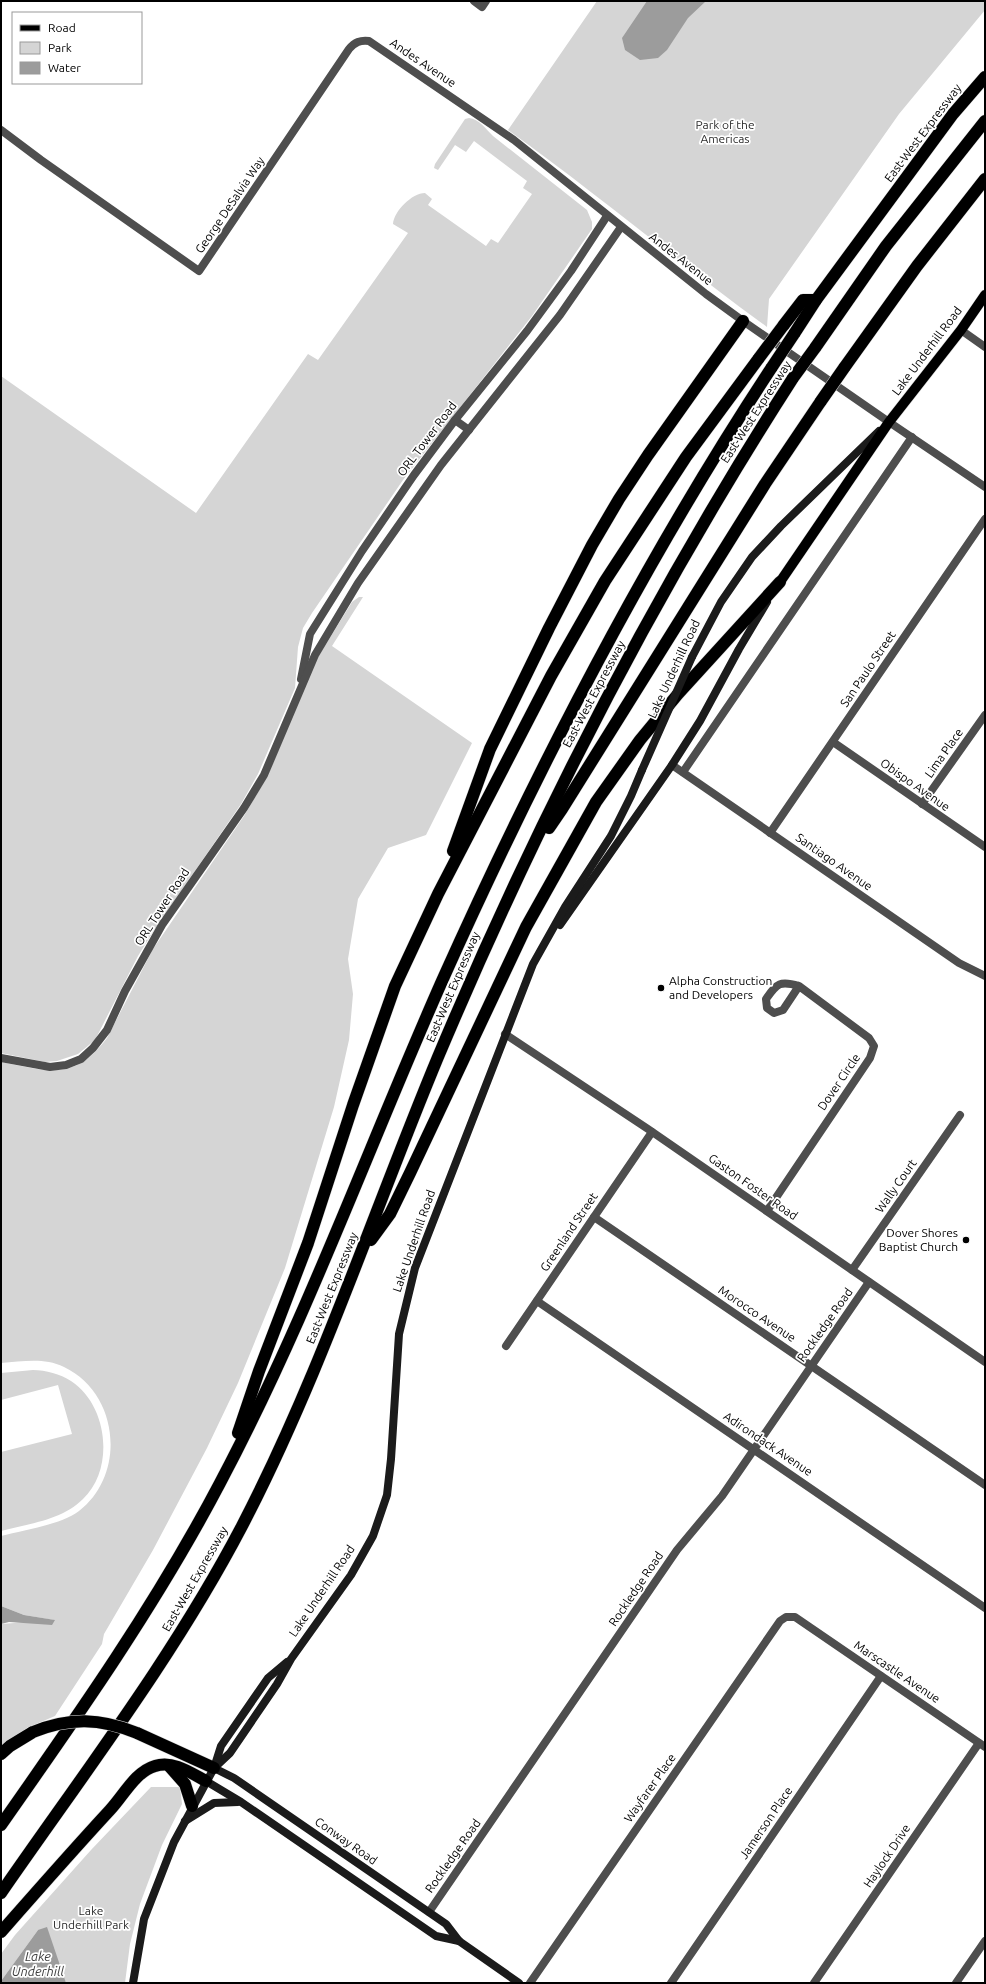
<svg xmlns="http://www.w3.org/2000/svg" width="986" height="1984" font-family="Ubuntu,sans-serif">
	<rect width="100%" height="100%" fill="#fff"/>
	<g fill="#d5d5d5">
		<path d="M597 1H985V10L899 114 769 299 767 327C679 263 596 193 508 130Z"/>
		<path d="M469 118C479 119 486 129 493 136L587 210 592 222V229L532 316 403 480 312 613 303 628 298 647 295 688 258 774 241 804 153 932 138 956 95 1040 78 1054 57 1061 45 1062 1 1053V376L196 513 308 354 318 360 408 233 393 224C394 211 412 193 425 193L432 199 428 205 486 246 491 239 498 243 532 194 523 188 527 181 474 141 466 152 455 145 438 170 434 168 435 164 465 119Z"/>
		<path d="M359 597H363L332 646 472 743 426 835 388 848 358 899 348 959 353 994 349 1040 334 1107 285 1268 238 1383 207 1448 153 1550 104 1634 102 1644 55 1716 27 1728 1 1746V1624L54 1620 24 1615 1 1606V1536C24 1530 60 1525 79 1511 127 1474 119 1393 64 1367 43 1357 22 1362 1 1363V1062C48 1071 74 1082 107 1038L153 949 244 816 268 775 315 662 352 602Z"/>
		<path d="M33 1370C46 1370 60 1374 71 1381 108 1405 115 1469 83 1499 62 1520 28 1524 1 1531V1452L72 1434 58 1385 1 1400V1373Z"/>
		<path d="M151 1787H180L182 1804 162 1845 140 1904 130 1944 125 1983H66L38 1930 1 1981V1954L15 1935 91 1850Z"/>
	</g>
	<g fill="#9c9c9c">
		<path d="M647 1H706L688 18 667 50 658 58 640 60 625 50 622 38Z"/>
		<path d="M1 1606 24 1615 55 1620 52 1625 9 1622 1 1624Z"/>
		<path d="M47 1927 66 1983H1V1981L38 1930Z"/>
	</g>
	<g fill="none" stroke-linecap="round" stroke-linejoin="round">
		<defs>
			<path id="primary" d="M780 582 889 422 961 330 985 295"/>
			<g id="motorway">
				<path d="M783 326 803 300H816"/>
				<path d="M794 334 816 300 953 114 985 77"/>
				<path d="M815 348 886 246 985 121"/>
				<path d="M844 368 917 266 985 179"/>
				<path d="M549 828 562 809 765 484 821 401"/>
				<path d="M453 851 490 749 549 628 592 545 619 499 648 455 743 321"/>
				<path d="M371 1240 390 1214 410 1173 526 927 596 802 640 740 678 694 780 582"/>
				<path d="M238 1433 259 1371 308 1243 353 1105 395 986 438 894 551 676 605 581 686 457 759 358"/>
				<path d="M137 1733 214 1768"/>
				<path d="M1 1754 10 1746 33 1732"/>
				<path d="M170 1767 185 1784 192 1806"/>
				<path d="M1 1825C79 1714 157 1603 220 1483 306 1321 368 1148 442 981 537 769 644 561 772 367"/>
				<path d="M1 1893C84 1773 174 1656 242 1526 320 1376 373 1213 438 1057 537 822 655 592 793 378"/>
				<path d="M1 1932C37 1891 73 1850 110 1810 124 1795 135 1772 155 1766 173 1760 191 1773 206 1781"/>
			</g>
		</defs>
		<use href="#primary" stroke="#dbdbdb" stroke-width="11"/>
		<use href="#motorway" stroke="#dbdbdb" stroke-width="13"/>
		<g stroke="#4e4e4e" stroke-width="8">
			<path d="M474 1 482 7 486 1"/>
			<path d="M1 130 41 160 199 271 349 49C355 42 360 40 369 41L514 140 706 294 743 321"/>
			<path d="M961 330 985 347"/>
			<path d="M455 420 469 430"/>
			<path d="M889 422 985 487"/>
			<path d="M301 679 310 634 362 551 414 475 455 420 527 331 571 271 607 216"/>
			<path d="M833 742 985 847"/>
			<path d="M672 765 959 963 985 976"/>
			<path d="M683 772 912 437"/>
			<path d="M922 804 985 715"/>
			<path d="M770 833 985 519"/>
			<path d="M1 1058 50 1067 66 1065 81 1059 93 1048 107 1030 125 991 162 925 244 808 264 775 315 655 358 583 441 465 560 315 621 227"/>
			<path d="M767 1211 870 1058 874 1046 869 1038 799 986C779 980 777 984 766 999L767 1008 774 1013 783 1010 799 986"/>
			<path d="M594 1217 985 1485"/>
			<path d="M852 1270 960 1115"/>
			<path d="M537 1301 985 1608"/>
			<path d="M506 1346 652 1132"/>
			<path d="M429 1912 677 1550 722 1496 869 1282"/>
			<path d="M530 1983 780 1621 786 1617H795L985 1747"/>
			<path d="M671 1983 881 1676"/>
			<path d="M814 1983 979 1743"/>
			<path d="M956 1983 985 1941"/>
		</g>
		<g stroke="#4e4e4e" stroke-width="8">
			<path d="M743 321 889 422"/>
			<path d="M505 1034 648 1129 985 1362"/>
		</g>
		<g stroke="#1b1b1b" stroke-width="8">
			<path d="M692 657 721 602 752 557 781 526 879 431"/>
			<path d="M560 925 672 765 700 721 739 649 767 602"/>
			<path d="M214 1768 230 1753 277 1684 291 1659 351 1575 373 1536 387 1495 391 1459 399 1334 415 1268 533 964 565 907 611 836 631 796 642 770"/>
			<path d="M214 1768 234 1778 446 1924 459 1941 519 1983"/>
			<path d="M206 1781 241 1802 436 1936 459 1941"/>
			<path d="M185 1821 214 1803 238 1802"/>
			<path d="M133 1983 144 1919 174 1842 214 1768 221 1746 268 1678 287 1662"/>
		</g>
		<use href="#primary" stroke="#000" stroke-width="10"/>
		<use href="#motorway" stroke="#000" stroke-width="12"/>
		<defs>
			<g id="motorway-bridge">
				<path d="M759 358 783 326"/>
				<path d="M772 367 794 334"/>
				<path d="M793 378 815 348"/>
				<path d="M821 401 844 368"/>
				<path d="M33 1732C70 1717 100 1718 137 1733"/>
			</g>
		</defs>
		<use href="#motorway-bridge" stroke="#dbdbdb" stroke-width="13" stroke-linecap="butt"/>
		<path stroke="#1b1b1b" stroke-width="8" d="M642 770 692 657"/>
		<use href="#motorway-bridge" stroke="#000" stroke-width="12"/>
	</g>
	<g fill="#000" stroke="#fff" stroke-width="1.5">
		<circle cx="661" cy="988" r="4"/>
		<circle cx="966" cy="1240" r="4"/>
	</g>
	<g text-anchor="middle" stroke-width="3.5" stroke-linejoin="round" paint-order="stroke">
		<g font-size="12" fill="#000" stroke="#fff">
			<text transform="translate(423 63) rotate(34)" y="4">Andes Avenue</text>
			<text transform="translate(923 133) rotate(-53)" y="4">East-West Expressway</text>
			<text transform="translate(230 205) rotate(-56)" y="4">George DeSalvia Way</text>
			<text transform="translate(681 259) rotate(38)" y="4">Andes Avenue</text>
			<text transform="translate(927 351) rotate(-53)" y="4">Lake Underhill Road</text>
			<text transform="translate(756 412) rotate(-57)" y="4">East-West Expressway</text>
			<text transform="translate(427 439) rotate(-53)" y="4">ORL Tower Road</text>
			<text transform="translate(674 669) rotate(-65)" y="4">Lake Underhill Road</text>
			<text transform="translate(868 669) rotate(-56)" y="4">San Paulo Street</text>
			<text transform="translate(594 694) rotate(-62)" y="4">East-West Expressway</text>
			<text transform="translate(944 753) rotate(-55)" y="4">Lima Place</text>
			<text transform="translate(915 785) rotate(35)" y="4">Obispo Avenue</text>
			<text transform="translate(834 862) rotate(35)" y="4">Santiago Avenue</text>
			<text transform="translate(162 907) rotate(-57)" y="4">ORL Tower Road</text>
			<text transform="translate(453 987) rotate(-67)" y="4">East-West Expressway</text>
			<text transform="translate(839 1082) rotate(-56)" y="4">Dover Circle</text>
			<text transform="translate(896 1186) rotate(-55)" y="4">Wally Court</text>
			<text transform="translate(753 1187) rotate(35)" y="4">Gaston Foster Road</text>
			<text transform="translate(569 1232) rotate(-56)" y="4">Greenland Street</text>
			<text transform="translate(414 1241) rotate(-71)" y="4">Lake Underhill Road</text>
			<text transform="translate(332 1288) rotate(-68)" y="4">East-West Expressway</text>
			<text transform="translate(757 1314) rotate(34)" y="4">Morocco Avenue</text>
			<text transform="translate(825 1325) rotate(-55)" y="4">Rockledge Road</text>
			<text transform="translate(768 1444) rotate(34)" y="4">Adirondack Avenue</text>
			<text transform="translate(195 1579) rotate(-60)" y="4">East-West Expressway</text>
			<text transform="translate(636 1589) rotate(-56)" y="4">Rockledge Road</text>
			<text transform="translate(322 1591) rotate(-56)" y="4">Lake Underhill Road</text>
			<text transform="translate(897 1672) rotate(34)" y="4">Marscastle Avenue</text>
			<text transform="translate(650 1788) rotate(-55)" y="4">Wayfarer Place</text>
			<text transform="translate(766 1823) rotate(-56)" y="4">Jamerson Place</text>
			<text transform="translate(346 1841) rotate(35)" y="4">Conway Road</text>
			<text transform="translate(453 1856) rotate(-55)" y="4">Rockledge Road</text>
			<text transform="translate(887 1856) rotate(-56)" y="4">Haylock Drive</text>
		</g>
		<g font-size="12" fill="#2c2c2c" stroke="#fff">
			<text x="725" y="129">Park of the<tspan x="725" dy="14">Americas</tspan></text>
			<text x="91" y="1915">Lake<tspan x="91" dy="14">Underhill Park</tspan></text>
		</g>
		<g font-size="12" fill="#000" stroke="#fff" text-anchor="start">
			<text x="669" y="985">Alpha Construction<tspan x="669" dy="14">and Developers</tspan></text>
			<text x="958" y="1237" text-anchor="end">Dover Shores<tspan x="958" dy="14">Baptist Church</tspan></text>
		</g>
		<g font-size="13" font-style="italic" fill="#3d3d3d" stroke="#fff">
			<text x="38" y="1961">Lake<tspan x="38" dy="15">Underhill</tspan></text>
		</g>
	</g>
	<rect width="986" height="1984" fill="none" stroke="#000000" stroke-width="4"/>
	<rect x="12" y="12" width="130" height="72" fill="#ffffff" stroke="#999999"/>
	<rect x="20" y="25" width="20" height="6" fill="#000000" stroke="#999999"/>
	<text x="48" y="32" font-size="12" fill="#000000">Road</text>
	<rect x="20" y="42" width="20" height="12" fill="#d5d5d5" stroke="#999999"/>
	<text x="48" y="52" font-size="12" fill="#000000">Park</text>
	<rect x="20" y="62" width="20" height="12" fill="#9c9c9c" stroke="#999999"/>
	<text x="48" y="72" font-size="12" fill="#000000">Water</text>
</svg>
